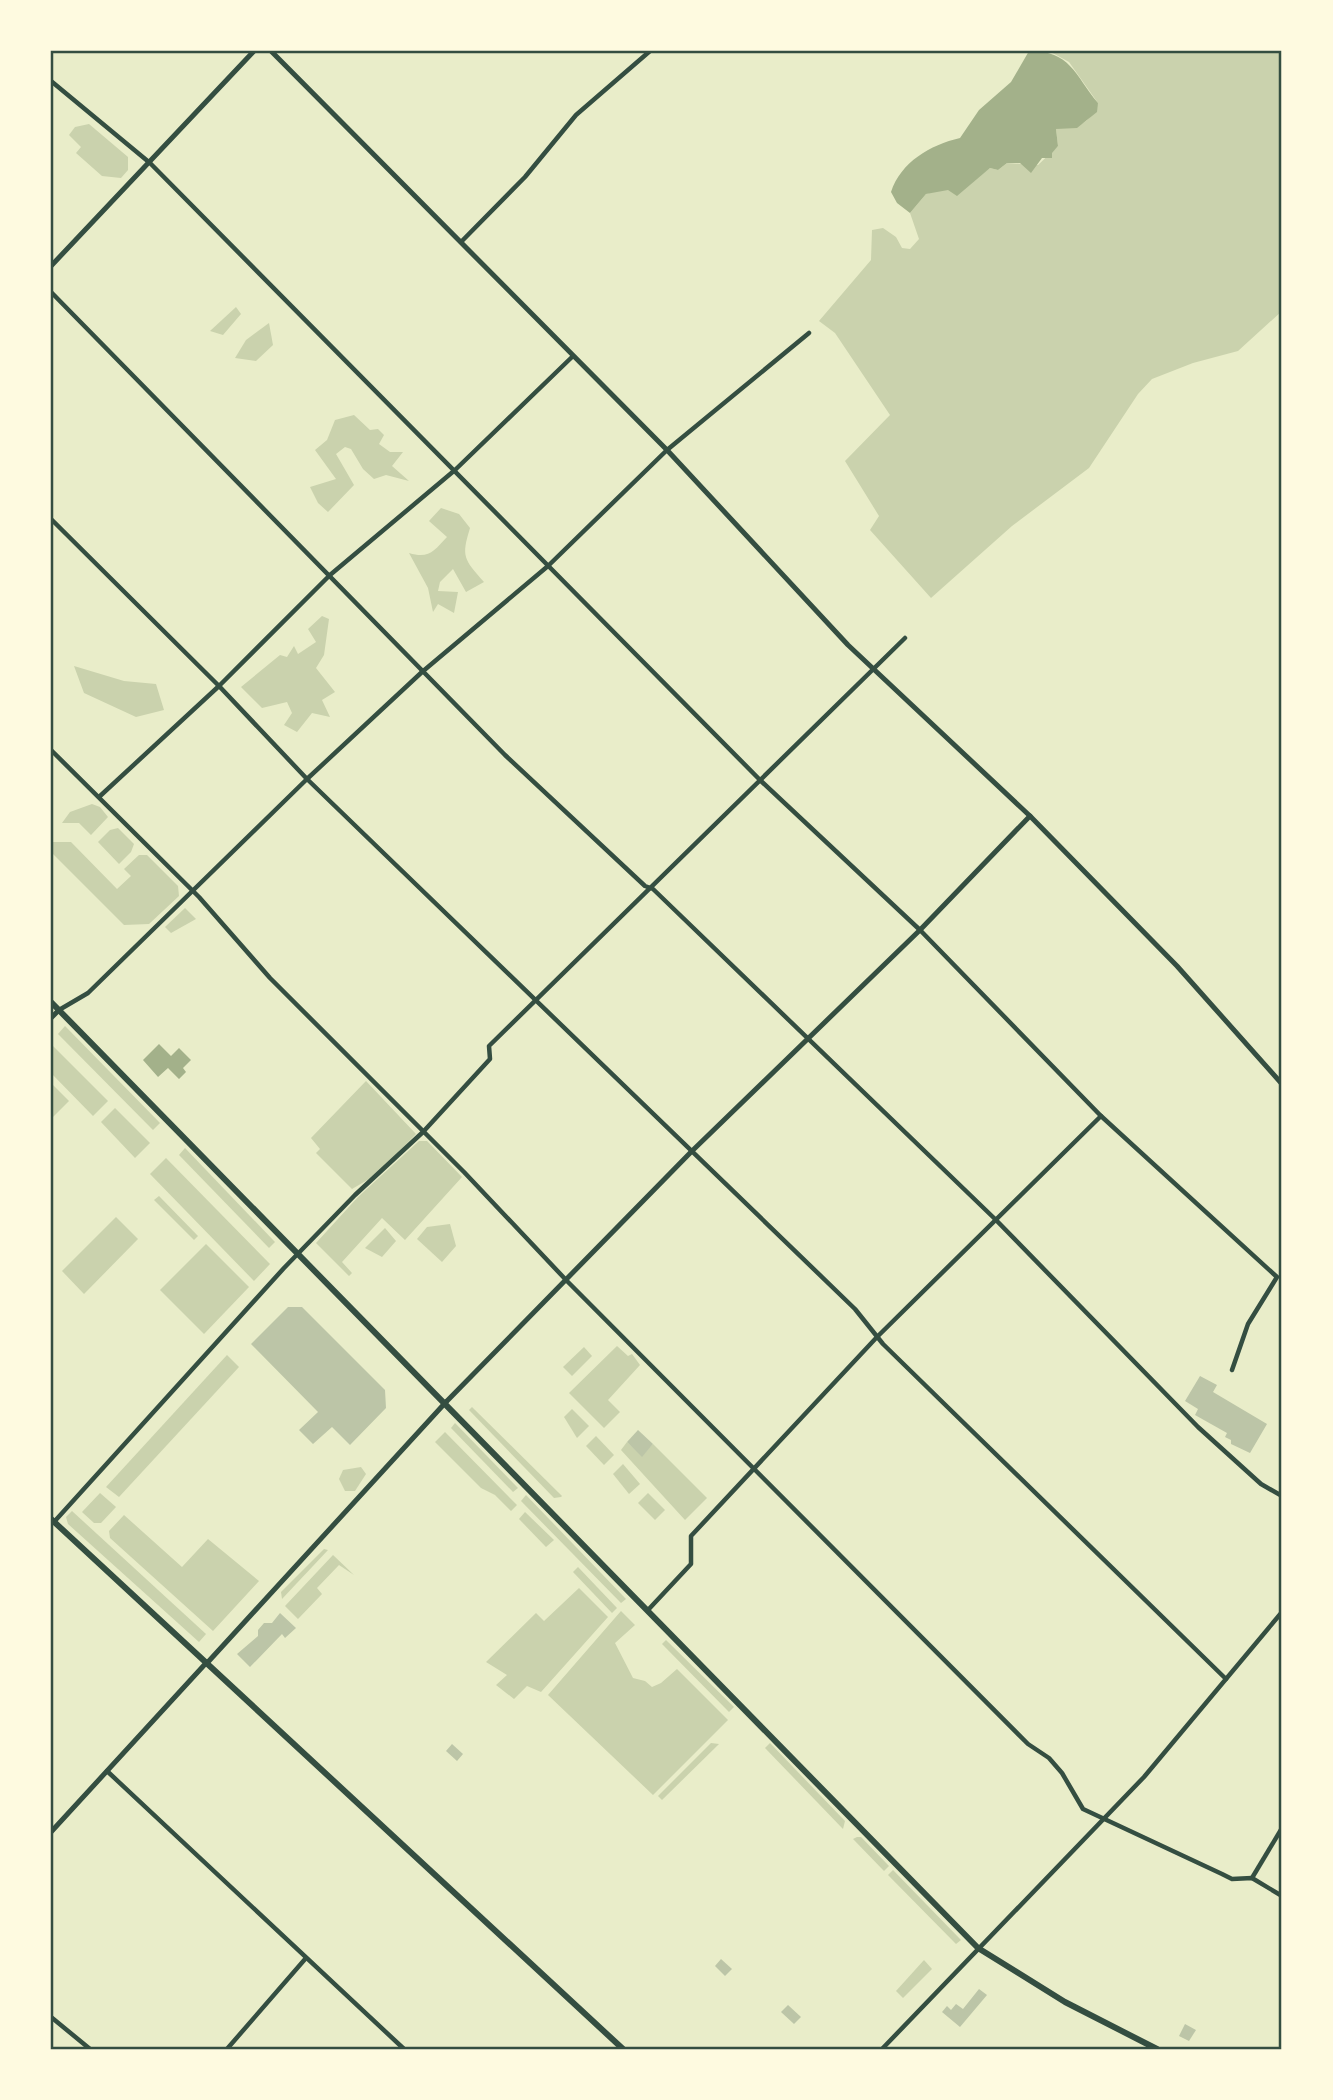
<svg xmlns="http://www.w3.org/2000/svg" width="1333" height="2100" font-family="Rubik,sans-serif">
	<rect width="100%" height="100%" fill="#e9edc9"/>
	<g fill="#cad2ad">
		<path d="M1049 51H1282V311L1238 351 1193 363 1152 379 1138 394 1089 468 1012 526 931 598 870 530 879 516 845 461 890 415 835 333 819 321 871 260 872 230 883 228 896 237 902 248 910 249 919 239 910 213 926 194 975 179 990 168 998 170 1007 163 1038 165 1058 146 1056 129C1079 120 1084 133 1098 103L1069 62Z"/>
		<path d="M89 124 128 157V170L121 178 102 176 76 153 81 147 69 135 75 127Z"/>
		<path d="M236 307 241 314 223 335 210 331Z"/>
		<path d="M269 323 273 345 256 361 235 358 246 340Z"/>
		<path d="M354 415 370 430 378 429 384 435 379 444 390 452H403L392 466 409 481 386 475 374 479 363 469 351 449 345 447 336 454 354 485 328 512 318 503 310 487 336 479 315 450 327 440 335 420Z"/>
		<path d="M441 508 459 514 470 528C461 557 464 559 484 582L466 592 453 569 440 582 438 591 458 592 454 613 438 604 433 612 428 588 409 553C429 559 434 551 447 537L429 521Z"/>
		<path d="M322 616 329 619 324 655 316 668 335 692 322 700 330 717 312 713 297 732 284 725 292 713 287 702 262 708 241 687 280 655 287 657 294 646 298 654 316 642 308 629Z"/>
		<path d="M74 666 124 681 156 684 164 710 136 717 84 693Z"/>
		<path d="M92 804 100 807 108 817 91 835 79 823H62L70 812Z"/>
		<path d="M118 828 134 844 131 852 119 864 98 842 110 830Z"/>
		<path d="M51 842H71L117 889 131 876 124 869 139 855H147L178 886 179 896 149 924 124 925 53 854Z"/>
		<path d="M185 908 196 919 171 933 165 927Z"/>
		<path d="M65 1026 160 1123 153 1130 58 1034Z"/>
		<path d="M51 1044 108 1101 93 1116 51 1073Z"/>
		<path d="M366 1081 416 1134 376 1175 352 1189 316 1153 320 1149 311 1138Z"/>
		<path d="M51 1083 69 1101 51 1119Z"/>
		<path d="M115 1108 150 1143 135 1158 101 1122Z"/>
		<path d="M419 1141H427L462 1177 405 1240 382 1218 342 1262 352 1273 349 1276 316 1243 358 1197Z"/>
		<path d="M185 1148 275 1242 269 1248 179 1155Z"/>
		<path d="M166 1158 270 1264 254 1281 150 1174Z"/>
		<path d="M159 1196 198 1236 194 1240 154 1200Z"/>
		<path d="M116 1217 138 1239 84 1294 62 1271Z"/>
		<path d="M450 1224 456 1246 442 1262 417 1239 427 1227Z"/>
		<path d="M385 1228 396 1241 382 1257 365 1248Z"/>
		<path d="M206 1244 249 1287 204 1334 160 1290Z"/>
		<path d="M617 1346 628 1356 632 1354 640 1365 608 1400 620 1412 604 1428 569 1393Z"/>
		<path d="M584 1347 592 1356 572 1376 563 1367Z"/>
		<path d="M227 1355 239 1367 119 1497 106 1487Z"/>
		<path d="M472 1407 562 1496 561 1497 554 1498 469 1410Z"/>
		<path d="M572 1409 589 1426 577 1438 564 1417Z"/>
		<path d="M455 1423 518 1488 513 1492 451 1428Z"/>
		<path d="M445 1432 517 1505 511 1511 495 1495 481 1488 435 1442Z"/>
		<path d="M596 1436 614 1455 604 1465 586 1446Z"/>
		<path d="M627 1442 642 1456 653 1444 707 1498 685 1520 621 1450Z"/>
		<path d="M623 1464 640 1484 629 1494 613 1474Z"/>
		<path d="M361 1467 366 1474 355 1491H345L339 1479 343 1470Z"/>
		<path d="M100 1493 116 1507 101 1523H94L82 1512Z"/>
		<path d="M648 1493 665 1510 655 1520 638 1503Z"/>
		<path d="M526 1495 626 1599 621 1603 521 1501Z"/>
		<path d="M72 1511 206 1634 199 1642 68 1524 66 1517Z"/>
		<path d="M525 1512 554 1540 546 1547 519 1519Z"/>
		<path d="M124 1515 182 1567 208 1539 259 1581 213 1631 110 1538 109 1531Z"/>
		<path d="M324 1549 328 1550 282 1599 281 1592Z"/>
		<path d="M333 1555 354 1575 339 1565 317 1588 322 1594 298 1619 285 1606Z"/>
		<path d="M578 1567 617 1608 612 1613 573 1572Z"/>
		<path d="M579 1588 608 1617 541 1692 527 1686 514 1699 496 1685 507 1675 486 1662 536 1613 544 1621Z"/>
		<path d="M621 1611 635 1625 615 1643 633 1678 645 1681 652 1687 661 1683 677 1669 728 1720 653 1795 548 1695Z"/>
		<path d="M666 1640 734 1707 729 1712 662 1644Z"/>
		<path d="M711 1743 719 1744 662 1800 658 1796Z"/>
		<path d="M770 1743 845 1821 843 1829 765 1748Z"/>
		<path d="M857 1837H861L889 1866 884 1871 853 1839Z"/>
		<path d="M893 1870 961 1940 956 1944 888 1875Z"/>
		<path d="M924 1960 932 1969 903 1998 896 1991Z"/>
	</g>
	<g fill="#a3b18a">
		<path d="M1029 51C1071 51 1074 74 1098 103L1097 112 1077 128 1056 129 1058 146 1052 153V158H1042L1031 173 1020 163H1007L998 170 990 168 957 196 948 190 926 194 910 213 897 203 891 192C901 162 930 145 960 138L979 110 1011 82Z"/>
		<path d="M159 1044 171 1056 179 1048 191 1060 183 1068 186 1072 179 1079 168 1068 158 1077 143 1060Z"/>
	</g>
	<g fill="#bcc5a7">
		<path d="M288 1307H302L385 1390 386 1408 350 1445 332 1427 313 1444 299 1430 318 1412 251 1344Z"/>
		<path d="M1200 1376 1217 1385 1213 1392 1267 1424 1250 1453 1231 1444V1440L1225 1437 1227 1433 1195 1415 1198 1409 1185 1401Z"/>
		<path d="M638 1430 653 1444 642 1457 627 1442Z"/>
		<path d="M280 1613 296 1628 285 1638 282 1634 250 1667 237 1654 258 1636V1630L264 1623H272Z"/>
		<path d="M452 1744 463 1754 457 1761 446 1751Z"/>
		<path d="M721 1959 732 1969 725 1976 715 1966Z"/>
		<path d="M979 1989 987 1995 960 2027 942 2012 947 2006 951 2010 956 2004 963 2009Z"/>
		<path d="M788 2005 801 2017 794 2024 781 2012Z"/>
		<path d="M1185 2024 1196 2030 1189 2041 1179 2036Z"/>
	</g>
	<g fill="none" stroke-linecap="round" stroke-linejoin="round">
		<g stroke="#344e41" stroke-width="4.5">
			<path d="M51 81 150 163 761 781 920 930 1101 1116 1277 1277 1248 1324 1232 1370"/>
			<path d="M461 242 525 177 576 115 650 51"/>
			<path d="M51 292 505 755 645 886 653 889 995 1219 1198 1427 1261 1484 1282 1496"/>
			<path d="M51 519 219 686 307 779 855 1309 883 1344 1226 1679"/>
			<path d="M51 750 199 897 270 978 464 1172 567 1281 1028 1744 1049 1758 1062 1773 1083 1809 1222 1874 1232 1879 1252 1878 1282 1896"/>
			<path d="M99 797 219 686 330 575 455 470 572 357"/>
			<path d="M59 1010 88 993 307 779 422 672 548 566 667 450 809 333"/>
			<path d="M54 1522 284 1268 355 1195 423 1132 490 1059 489 1046 905 638"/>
			<path d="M648 1610 691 1564V1536L877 1337 1101 1116"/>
			<path d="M107 1771 404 2049"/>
			<path d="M1252 1878 1282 1828"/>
			<path d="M51 2017 90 2049"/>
			<path d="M227 2049 306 1958"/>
			<path d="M882 2049 1144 1777 1282 1612"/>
		</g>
		<g stroke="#344e41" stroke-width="5">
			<path d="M271 51 667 450 848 645 1030 816 1177 966 1282 1084"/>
			<path d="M51 266 254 51"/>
			<path d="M51 1018 59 1010"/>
			<path d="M446 1402 692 1151 920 930 1030 816"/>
			<path d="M51 1832 207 1662"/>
		</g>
		<path stroke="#344e41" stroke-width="5" d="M208 1662 446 1402"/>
		<g stroke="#344e41" stroke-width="6">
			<path d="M51 1002 978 1948 1065 2002 1157 2049"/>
			<path d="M51 1519 623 2049"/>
		</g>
	</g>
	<rect width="1333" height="2100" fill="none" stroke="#fefae0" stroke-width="105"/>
	<rect x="52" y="52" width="1228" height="1996" fill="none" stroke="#344e41" stroke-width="2.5"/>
</svg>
